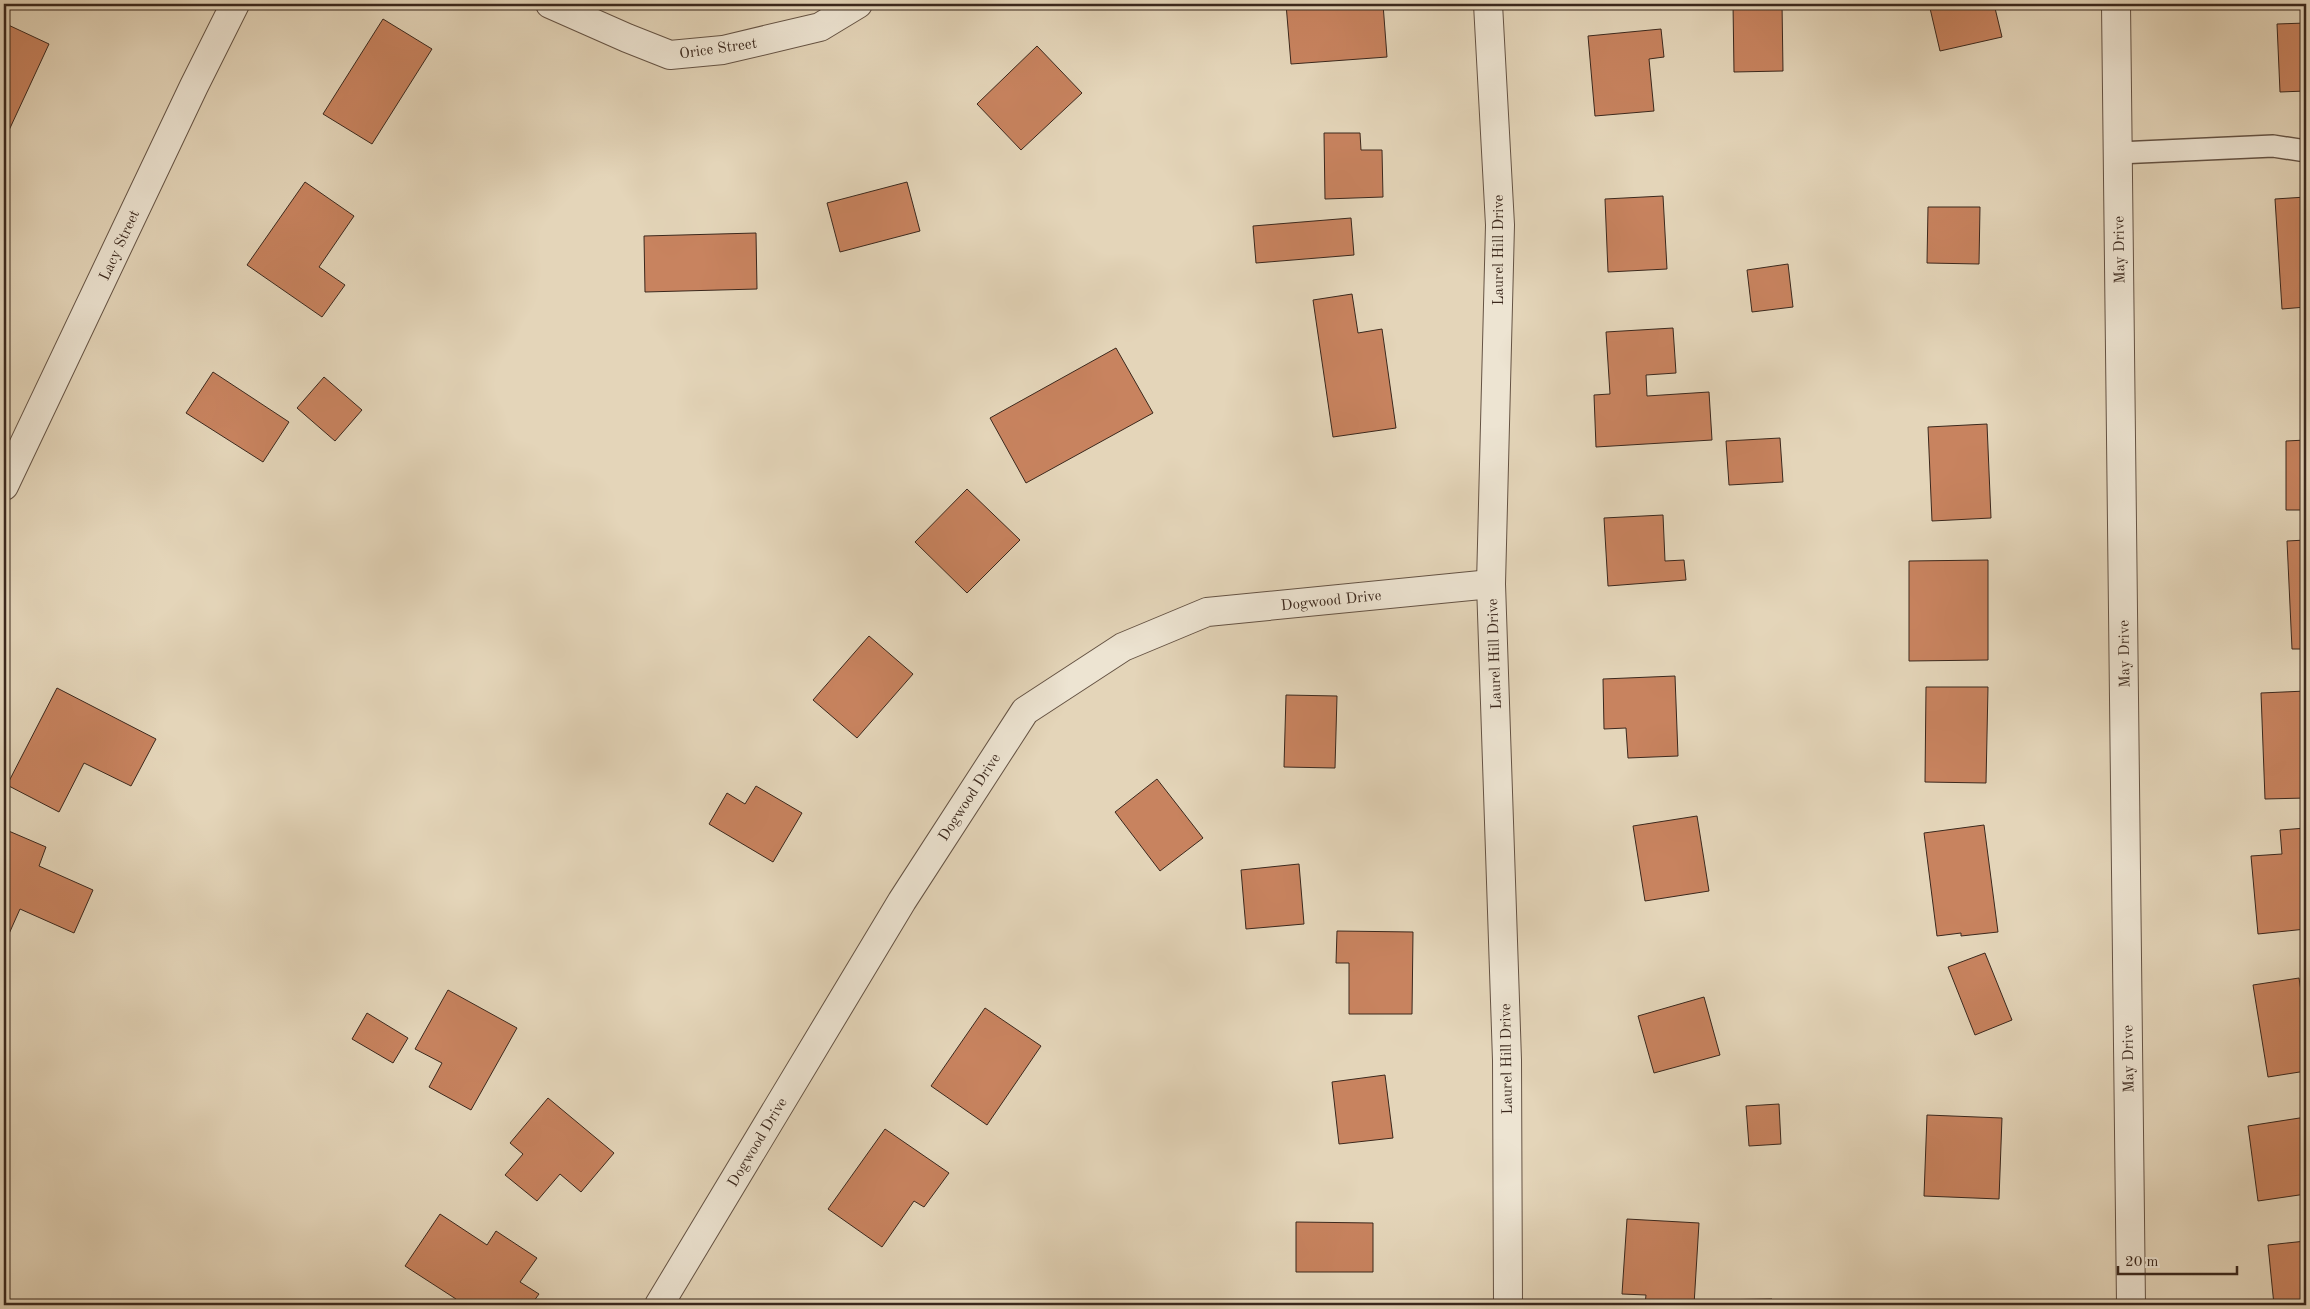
<svg xmlns="http://www.w3.org/2000/svg" width="2310" height="1309" font-family="'Old Standard TT',serif">
	<rect width="100%" height="100%" fill="#e4d5b9"/>
	<filter id="stains"><feTurbulence type="fractalNoise" baseFrequency=".004" numOctaves="4"/><feColorMatrix values="0 0 0 0 .2 0 0 0 0 .09 0 0 0 0 .02 0 0 0 .5 -.17"/></filter>
	<radialGradient id="worn" r=".72"><stop offset=".6" stop-color="#630" stop-opacity="0"/><stop offset="1" stop-color="#630" stop-opacity=".3"/></radialGradient>
	<g fill="#c8835f" stroke="#3b281d">
		<path d="M1286 4H1383L1387 57 1291 64Z"/>
		<path d="M1733 4H1782L1783 71 1734 72Z"/>
		<path d="M1929 4H1994L2002 37 1940 51Z"/>
		<path d="M383 19 432 49 372 144 323 114Z"/>
		<path d="M4 23 49 44 4 141Z"/>
		<path d="M2306 23V91L2280 92 2277 24Z"/>
		<path d="M1661 29 1664 57 1649 59 1654 111 1595 116 1588 36Z"/>
		<path d="M1037 46 1082 93 1021 150 977 104Z"/>
		<path d="M1324 133H1360L1361 150H1382L1383 197 1325 199Z"/>
		<path d="M305 182 354 216 319 267 345 285 322 317 247 265Z"/>
		<path d="M907 182 920 231 840 252 827 203Z"/>
		<path d="M1663 196 1667 269 1608 272 1605 199Z"/>
		<path d="M2306 197V307L2282 309 2275 199Z"/>
		<path d="M1928 207H1980L1979 264 1927 263Z"/>
		<path d="M1351 218 1354 255 1256 263 1253 226Z"/>
		<path d="M756 233 757 289 645 292 644 236Z"/>
		<path d="M1788 264 1793 307 1752 312 1747 270Z"/>
		<path d="M1352 294 1358 333 1382 329 1396 428 1333 437 1313 300Z"/>
		<path d="M1673 328 1676 373 1646 375 1647 396 1709 392 1712 440 1596 447 1594 395 1610 394 1606 332Z"/>
		<path d="M1116 348 1153 413 1026 483 990 418Z"/>
		<path d="M213 372 289 422 263 462 186 413Z"/>
		<path d="M324 377 362 410 335 441 297 408Z"/>
		<path d="M1987 424 1991 518 1932 521 1928 427Z"/>
		<path d="M1780 438 1783 482 1729 485 1726 441Z"/>
		<path d="M2306 440V510H2286V441Z"/>
		<path d="M967 489 1020 540 967 593 915 542Z"/>
		<path d="M1663 515 1665 561 1684 560 1686 580 1608 586 1604 518Z"/>
		<path d="M2306 540V649H2292L2287 541Z"/>
		<path d="M1988 560V660L1909 661V561Z"/>
		<path d="M869 636 913 674 857 738 813 700Z"/>
		<path d="M1675 676 1678 756 1628 758 1626 728 1604 729 1603 679Z"/>
		<path d="M1926 687H1988L1986 783 1925 782Z"/>
		<path d="M57 688 156 739 131 786 84 763 59 812 7 785Z"/>
		<path d="M2306 691V798L2265 799 2261 693Z"/>
		<path d="M1286 695 1337 696 1335 768 1284 767Z"/>
		<path d="M1157 779 1203 838 1160 871 1115 812Z"/>
		<path d="M756 786 802 813 773 862 709 824 727 793 745 804Z"/>
		<path d="M1697 816 1709 891 1645 901 1633 826Z"/>
		<path d="M1984 825 1998 932 1961 936V933L1937 936 1924 833Z"/>
		<path d="M2306 828V929L2258 934 2251 856 2282 854 2280 830Z"/>
		<path d="M4 829 46 847 39 866 93 890 74 933 20 909 4 945Z"/>
		<path d="M1299 864 1304 924 1246 929 1241 870Z"/>
		<path d="M1337 931 1413 932 1412 1014H1349V963H1336Z"/>
		<path d="M1985 953 2012 1020 1975 1035 1948 967Z"/>
		<path d="M2299 978 2306 1024V1071L2268 1077 2253 985Z"/>
		<path d="M448 990 517 1028 471 1110 429 1087 442 1063 415 1049Z"/>
		<path d="M1704 997 1720 1055 1654 1073 1638 1016Z"/>
		<path d="M985 1008 1041 1046 987 1125 931 1086Z"/>
		<path d="M367 1013 408 1038 393 1063 352 1039Z"/>
		<path d="M1385 1075 1393 1138 1339 1144 1332 1082Z"/>
		<path d="M548 1098 614 1153 581 1192 560 1174 537 1201 505 1175 523 1154 510 1143Z"/>
		<path d="M1779 1104 1781 1144 1749 1146 1746 1106Z"/>
		<path d="M1927 1115 2002 1118 1999 1199 1924 1196Z"/>
		<path d="M2306 1117V1194L2258 1201 2248 1126Z"/>
		<path d="M885 1129 949 1173 924 1207 914 1201 882 1247 828 1209Z"/>
		<path d="M440 1214 487 1245 496 1231 537 1258 520 1282 539 1294 531 1305H452L456 1299 405 1266Z"/>
		<path d="M1627 1219 1699 1223 1694 1305H1645L1646 1295 1622 1294Z"/>
		<path d="M1296 1222 1373 1223V1272H1296Z"/>
		<path d="M2306 1241V1305H2274L2268 1245Z"/>
		<path d="M1772 1299V1305H1709V1300Z"/>
	</g>
	<g fill="none" stroke-linecap="round" stroke-linejoin="round">
		<defs>
			<path id="service" d="M2118 153 2273 146 2306 151"/>
			<g id="minor">
				<path d="M550 4 627 38 670 55 723 50 820 27 858 4"/>
				<path d="M1488 4 1500 225 1491 584 1507 1060 1508 1305"/>
				<path d="M2116 4 2131 1305"/>
				<path d="M4 486 194 86 235 4"/>
				<path d="M659 1305 902 901 1025 711 1123 647 1207 612 1491 584"/>
			</g>
		</defs>
		<use href="#service" stroke="#655344" stroke-width="24"/>
		<use href="#minor" stroke="#655344" stroke-width="30"/>
		<use href="#service" stroke="#ede4d2" stroke-width="21"/>
		<use href="#minor" stroke="#ede4d2" stroke-width="28"/>
	</g>
	<g text-anchor="middle" stroke-width="4" stroke-linejoin="round" paint-order="stroke">
		<g font-size="15" fill="#3b281d" stroke="#ede4d2">
			<text transform="translate(718 48) rotate(-8)" y="5">Orice Street</text>
			<text transform="translate(119 245) rotate(-65)" y="5">Lacy Street</text>
			<text transform="translate(1498 250) rotate(-90)" y="5">Laurel Hill Drive</text>
			<text transform="translate(2119 250) rotate(-91)" y="5">May Drive</text>
			<text transform="translate(1331 600) rotate(-6)" y="5">Dogwood Drive</text>
			<text transform="translate(1494 654) rotate(-92)" y="5">Laurel Hill Drive</text>
			<text transform="translate(2124 654) rotate(-91)" y="5">May Drive</text>
			<text transform="translate(969 797) rotate(-57)" y="5">Dogwood Drive</text>
			<text transform="translate(1506 1059) rotate(-91)" y="5">Laurel Hill Drive</text>
			<text transform="translate(2128 1059) rotate(-91)" y="5">May Drive</text>
			<text transform="translate(757 1142) rotate(-59)" y="5">Dogwood Drive</text>
		</g>
	</g>
	<rect width="2310" height="1309" fill="none" stroke="#e4d5b9" stroke-width="20"/>
	<rect x="5" y="5" width="2300" height="1299" fill="none" stroke="#3b281d" stroke-width="2.5"/>
	<rect x="10" y="10" width="2290" height="1289" fill="none" stroke="#3b281d"/>
	<path d="M2118 1266v8h119v-8" fill="none" stroke="#3b281d" stroke-width="2.5"/>
	<text x="2125" y="1266" font-size="15" fill="#3b281d" stroke="#ede4d2" stroke-width="4" paint-order="stroke">20 m</text>
	<rect width="100%" height="100%" filter="url(#stains)"/>
	<rect width="100%" height="100%" fill="url(#worn)"/>
</svg>
